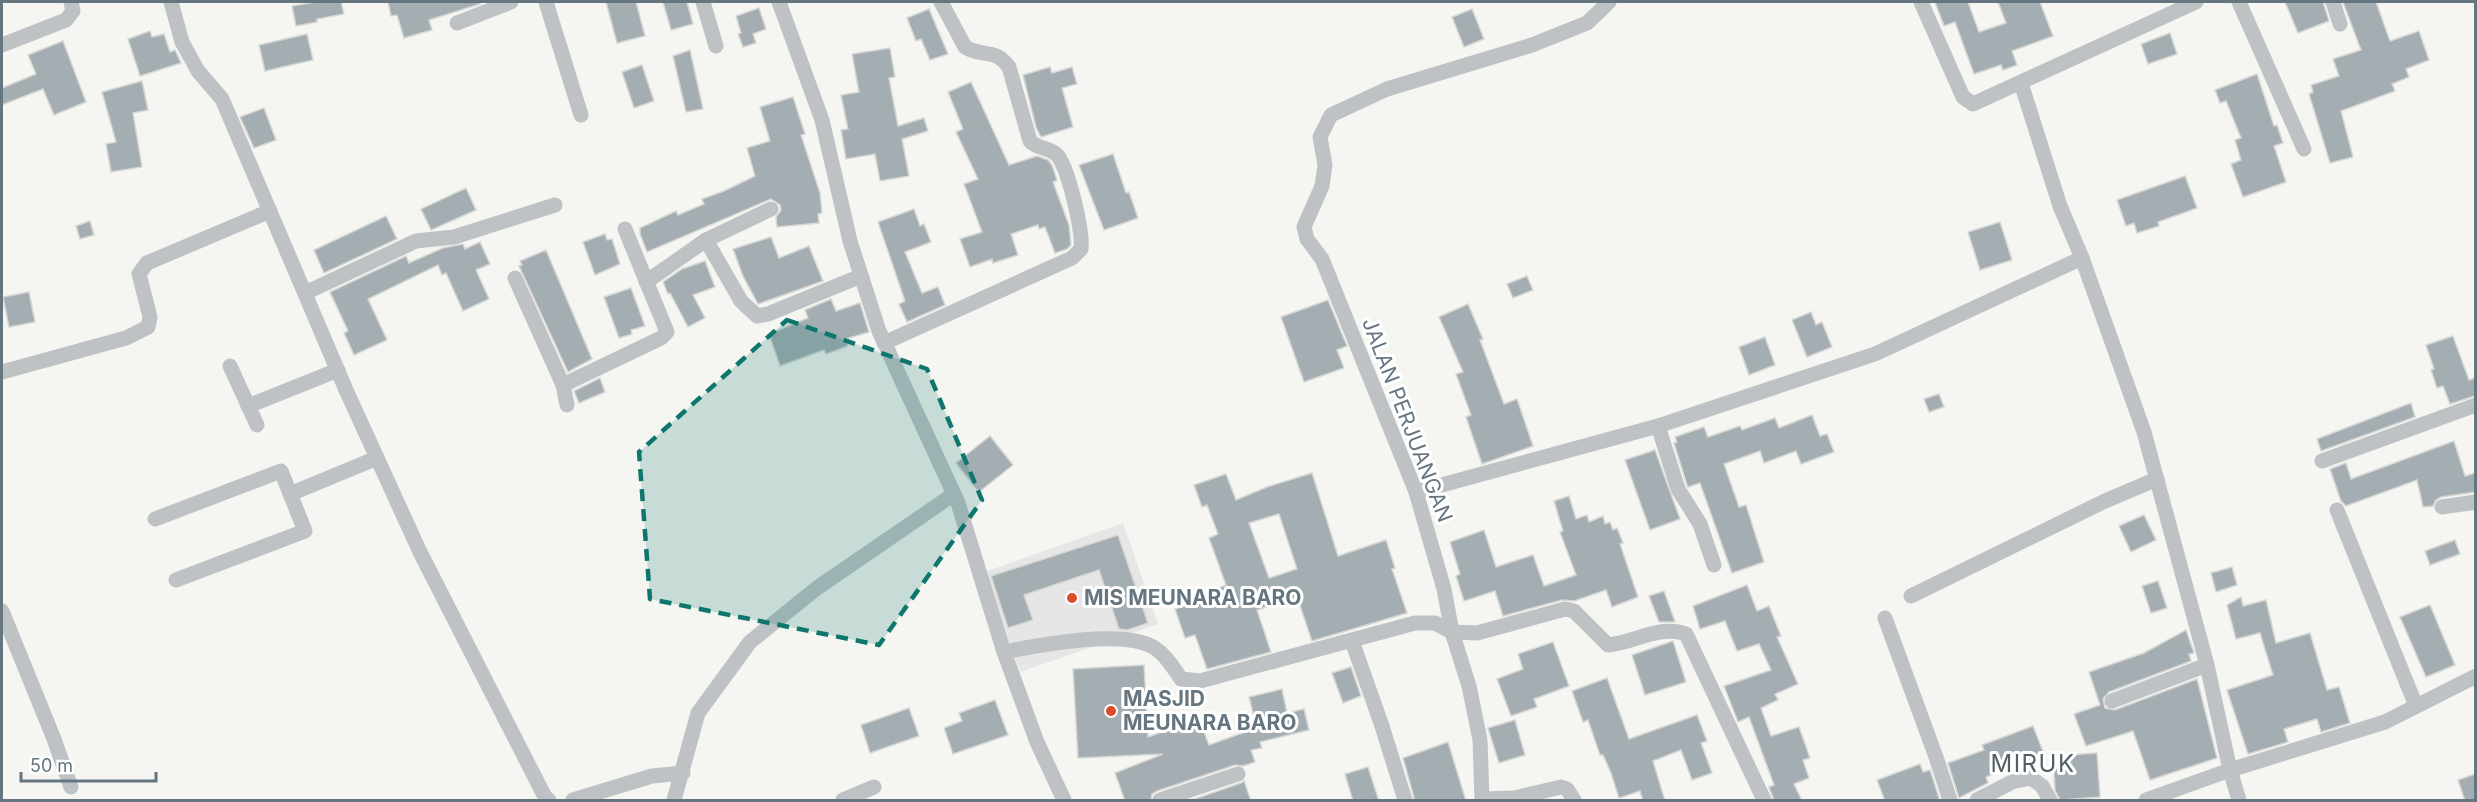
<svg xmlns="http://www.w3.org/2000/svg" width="2477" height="802" font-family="Inter,sans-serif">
	<rect width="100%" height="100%" fill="#f5f5f1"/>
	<path fill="#e5e6e5" d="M1123 523 1158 624 1020 672 985 572Z"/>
	<g fill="#a4adb2" stroke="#d6d6d4" stroke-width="1.5" fill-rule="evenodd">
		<path d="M316 2H341L344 14 317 19V22L296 26 292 6Z"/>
		<path d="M388 2H480V4L429 20 432 30 404 38 397 15 391 16Z"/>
		<path d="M606 2H636L645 36 617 43Z"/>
		<path d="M663 2H687L693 24 671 30Z"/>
		<path d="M1935 2H1968L1979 32 2006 23 1998 2H2040L2053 36 2012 51 2017 65 2003 70 2001 65 1974 74 1955 22 1944 26Z"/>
		<path d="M2285 2H2323L2329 21 2298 33Z"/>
		<path d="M2343 2H2376L2390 41 2419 31 2429 60 2406 69 2409 77 2392 84 2395 91 2341 111 2353 157 2330 163 2309 94 2313 92 2311 85 2339 76 2333 59 2361 50Z"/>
		<path d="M759 8 766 29 753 34 756 43 743 47 738 34 741 33 736 16Z"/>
		<path d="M929 9 948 54 930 60 921 39 916 41 907 18Z"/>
		<path d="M1472 9 1484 39 1464 47 1452 17Z"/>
		<path d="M150 31 152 37 164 34 170 52 175 50 181 63 140 76 128 39Z"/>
		<path d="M2170 33 2177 54 2148 64 2141 44Z"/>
		<path d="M307 34 313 60 265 71 259 45Z"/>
		<path d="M63 41 86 102 54 115 43 89 2 105V88L36 74 28 55Z"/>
		<path d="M890 48 895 77 889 78 898 126 924 118 928 131 902 139 909 176 880 181 875 154 846 159 841 130 848 129 841 95 859 92 852 54Z"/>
		<path d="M690 50 703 109 686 112 673 56Z"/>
		<path d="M642 65 654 101 634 108 622 72Z"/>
		<path d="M1050 67 1052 73 1072 67 1077 84 1062 88 1073 127 1041 137 1036 127 1023 75Z"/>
		<path d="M2257 74 2274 126 2277 125 2283 143 2274 146 2286 182 2243 197 2231 164 2241 160 2235 140 2241 138 2226 101 2220 103 2215 90Z"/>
		<path d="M142 81 148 110 133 113 142 167 111 172 106 144 116 142 102 92Z"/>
		<path d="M971 82 1009 165 1037 156 1048 160 1052 165 1057 180 1053 182 1069 225 1071 245 1067 249 1055 253 1045 227 1039 229 1038 225 1011 234 1018 255 993 263 992 259 970 267 960 239 982 232 964 184 978 179 956 132 963 129 948 92Z"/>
		<path d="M793 97 805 134 801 135 820 193 822 213 818 214 819 223 777 227 776 217 781 210 780 205 771 199 647 252 640 234V228L676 211 678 215 704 204 702 199 724 191 755 176 747 148 770 141 760 107Z"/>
		<path d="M264 108 276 140 254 148 240 117Z"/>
		<path d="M1113 154 1126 193 1129 192 1138 218 1104 230 1079 165Z"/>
		<path d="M2185 176 2197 208 2158 222 2159 226 2137 233 2134 223 2126 226 2117 200Z"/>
		<path d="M466 188 476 210 431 230 421 209Z"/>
		<path d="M914 209 920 226 924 224 931 242 905 252 922 293 938 287 945 305 907 322 899 304 905 301 878 222Z"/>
		<path d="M386 216 397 239 324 273 314 250Z"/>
		<path d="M90 221 94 235 80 239 76 226Z"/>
		<path d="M2000 222 2012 260 1980 270 1968 232Z"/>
		<path d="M605 234 607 240 612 239 620 264 595 275 583 242Z"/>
		<path d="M771 237 779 258 809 246 823 281 758 304 743 276 733 249Z"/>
		<path d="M480 242 490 264 476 270 489 299 463 311 446 273 442 275 438 265 368 299 387 340 354 355 344 333 348 331 330 292 406 256 409 263 443 248 463 244 465 249Z"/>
		<path d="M546 250 592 359 568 372 519 266 522 265 520 261Z"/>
		<path d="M705 261 715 287 693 295 705 318 688 327 670 293 668 294 663 282 682 269Z"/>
		<path d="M1527 276 1533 290 1513 298 1507 284Z"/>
		<path d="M631 288 645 326 631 330 632 334 619 338 604 297Z"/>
		<path d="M29 292 35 322 9 327 3 297Z"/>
		<path d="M831 299 836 311 860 303 869 332 846 339 848 346 826 354 824 350 780 366 769 334 808 318 805 310Z"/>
		<path d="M1328 300 1347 346 1337 350 1344 368 1304 382 1281 317Z"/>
		<path d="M1468 304 1483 339 1480 340 1504 404 1517 399 1533 446 1482 464 1466 417 1471 415 1456 374 1463 372 1439 317Z"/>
		<path d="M1811 312 1816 325 1822 322 1832 347 1807 357 1792 320Z"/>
		<path d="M2453 336 2469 380 2475 378V396L2450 404 2443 386 2437 388 2431 370 2434 369 2426 345Z"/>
		<path d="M1765 337 1775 365 1749 375 1739 347Z"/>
		<path d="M600 378 605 392 579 403 574 391Z"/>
		<path d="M1939 394 1944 407 1929 412 1924 399Z"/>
		<path d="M2411 403 2415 417 2321 451 2317 439Z"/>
		<path d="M1812 415 1820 436 1827 434 1834 452 1801 464 1796 451 1764 463 1760 451 1724 464 1739 507 1746 505 1764 562 1732 573 1700 483 1688 487 1687 485 1674 443 1677 442 1675 437 1704 427 1708 437 1740 426 1742 430 1775 418 1779 428Z"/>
		<path d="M990 436 1013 465 979 492 956 463Z"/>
		<path d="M2454 441 2465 476 2475 473V492L2441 497 2436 500 2433 506 2423 507 2417 480 2346 506 2341 501 2330 469 2346 463 2351 479Z"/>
		<path d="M1655 450 1680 519 1650 530 1625 460Z"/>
		<path d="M1312 473 1338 556 1386 540 1395 568 1392 569 1407 613 1312 641 1297 597 1257 610 1271 652 1207 669 1195 635 1185 638 1175 609 1215 595 1213 590 1226 585 1209 538 1218 534 1207 505 1202 507 1194 485 1226 474 1236 500 1267 487ZM1279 514 1297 569 1269 578 1249 523Z"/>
		<path d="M1569 496 1576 519 1587 515 1589 522 1603 516 1605 524 1610 522 1613 530 1617 528 1623 543 1620 544 1638 597 1612 607 1606 590 1574 601 1562 600 1503 616 1495 591 1464 601 1456 576 1460 574 1450 542 1484 530 1496 567 1533 555 1544 586 1576 575 1560 532 1563 531 1554 501Z"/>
		<path d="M2144 515 2156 540 2131 552 2119 526Z"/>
		<path d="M1118 535 1148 623 1127 630 1119 629 1099 570 1024 595 1033 620 1008 628 991 576Z"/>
		<path d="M2455 540 2460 554 2430 565 2425 551Z"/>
		<path d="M2232 567 2237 585 2216 592 2211 573Z"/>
		<path d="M2158 581 2167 608 2151 613 2142 586Z"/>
		<path d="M1747 585 1757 611 1769 606 1781 636 1777 637 1798 684 1775 694 1778 700 1761 708 1771 736 1799 727 1810 758 1803 760 1809 778 1794 784 1802 801H1774L1769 787 1774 785 1749 717 1738 722 1724 686 1771 670 1759 644 1737 651 1725 621 1700 629 1693 606Z"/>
		<path d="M1664 591 1675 622H1659L1649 596Z"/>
		<path d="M2241 597 2243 606 2266 600 2276 643 2310 633 2327 690 2339 687 2350 723 2321 732 2317 719 2284 729 2288 742 2248 754 2227 690 2273 675 2260 633 2236 639 2227 605Z"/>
		<path d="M2430 605 2455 665 2426 677 2400 617Z"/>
		<path d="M2186 630 2194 653 2189 654 2191 661 2109 692 2103 699 2105 708 2115 710 2197 679 2217 758 2150 780 2133 731 2086 746 2074 714 2100 705 2089 672 2144 653Z"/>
		<path d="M1673 641 1686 682 1645 695 1632 655Z"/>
		<path d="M1553 642 1569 686 1534 699 1537 707 1511 716 1497 679 1523 669 1518 654Z"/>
		<path d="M1144 665 1148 737 1199 719 1209 745 1248 731 1247 723 1255 721 1249 697 1282 689 1287 713 1304 709 1309 730 1260 742 1262 748 1251 750 1255 762 1243 766 1235 765 1157 791 1152 794 1151 801H1125L1115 773 1163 754 1078 758 1073 669Z"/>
		<path d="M1351 667 1361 696 1343 703 1332 673Z"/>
		<path d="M1607 678 1629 739 1697 715 1707 741 1701 743 1712 773 1692 780 1681 750 1653 761 1665 801H1643L1640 791 1619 798 1611 773 1603 755H1600L1588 720 1583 722 1572 691Z"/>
		<path d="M995 700 1008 735 953 754 944 728 962 721 959 713Z"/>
		<path d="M909 708 919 736 870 753 861 725Z"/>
		<path d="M1515 720 1525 755 1499 763 1488 728Z"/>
		<path d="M2033 726 2044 754 1986 777 1988 783 1959 798 1948 763 1984 750 1982 745Z"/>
		<path d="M1448 742 1466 801H1415L1403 758Z"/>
		<path d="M2097 753 2100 797 2060 800 2055 790 2053 756Z"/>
		<path d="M1920 764 1923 772 1930 770 1940 801H1885L1877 780Z"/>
		<path d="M1368 767 1379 801H1353L1345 774Z"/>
		<path d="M2475 774V801H2465L2458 780Z"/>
		<path d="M1244 781 1251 801H1189L1241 783Z"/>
	</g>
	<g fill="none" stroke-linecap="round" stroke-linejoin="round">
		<g stroke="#bec2c5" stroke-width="15">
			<path d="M171 2 182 42 198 71 222 99 346 390 420 552 545 797 549 800"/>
			<path d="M546 2 581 115"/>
			<path d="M703 2 716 46"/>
			<path d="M779 2 822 120 850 241 879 331 958 503 1004 652 1037 742 1064 800"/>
			<path d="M1921 2 1963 97 1973 104 2196 2"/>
			<path d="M2239 2 2304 149"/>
			<path d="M2333 2 2340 24"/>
			<path d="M457 23 511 2"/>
			<path d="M2 45 66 20 73 11 71 2"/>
			<path d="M2021 83 2060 206 2082 258 2144 432 2207 665 2230 770 2239 800"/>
			<path d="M771 209 706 240 741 301 757 316 768 314 861 276"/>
			<path d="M515 278 563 385 661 338 667 332 625 229"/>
			<path d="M646 282 706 240"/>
			<path d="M305 293 416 241 454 237 555 205"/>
			<path d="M884 343 1072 258 1081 249C1083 232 1068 164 1056 154 1048 147 1037 149 1030 141L1009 67C994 47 983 58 965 47L941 2"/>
			<path d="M230 366 257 425"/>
			<path d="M2 372 126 338 148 327 150 317 139 274 147 263 270 211"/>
			<path d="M563 385 567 405"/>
			<path d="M248 406 338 370"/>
			<path d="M1658 426 1678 489 1700 524 1714 565"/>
			<path d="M2322 461 2476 405"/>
			<path d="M1416 492 1658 426 1875 354 2082 258"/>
			<path d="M290 494 377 458"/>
			<path d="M2442 507 2476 502"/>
			<path d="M2337 510 2416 706"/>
			<path d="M155 519 281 471 305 531 176 580"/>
			<path d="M1911 596 2105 501 2157 479"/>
			<path d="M2 611 54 739 71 787"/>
			<path d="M1885 618 1936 757 1950 800"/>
			<path d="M1352 641 1382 726 1405 800"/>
			<path d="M1004 652C1040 645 1121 629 1153 647 1165 654 1173 667 1181 679L1200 681 1415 623H1435L1452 632 1477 633 1565 609 1574 611 1608 645C1634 643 1660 624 1686 634L1764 800"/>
			<path d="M2112 701 2207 665"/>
			<path d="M1483 799 1514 798 1561 787 1567 789 1574 800"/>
			<path d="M573 800 652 776 683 773"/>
			<path d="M674 800 698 713 750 642 817 588 954 494"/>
			<path d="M843 800 874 787"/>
			<path d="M1160 800 1238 774"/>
			<path d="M1482 800 1480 740 1469 686 1452 632 1444 589 1416 492 1322 259 1307 239 1304 227 1322 186 1325 165 1320 137 1331 115 1387 89 1532 45 1587 23 1609 2"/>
			<path d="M1977 800 2014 781 2031 778 2042 786 2050 800"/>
			<path d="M2146 800 2230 770 2385 722 2476 676"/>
		</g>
	</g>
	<path fill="#0f766e" fill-opacity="0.2" stroke="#0f766e" stroke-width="4.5" stroke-dasharray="12 8" stroke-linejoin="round" d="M787 320 927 369 982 500 879 645 650 599 639 452Z"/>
	<g fill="#dc4b2a" stroke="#fff" stroke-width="2">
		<circle cx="1072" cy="598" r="6"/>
		<circle cx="1111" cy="711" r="6"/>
	</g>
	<g text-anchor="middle" stroke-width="6" stroke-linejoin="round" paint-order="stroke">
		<g font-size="21" fill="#657681" stroke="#fff">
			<text transform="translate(1407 420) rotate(69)" y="7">JALAN PERJUANGAN</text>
		</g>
		<g font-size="21" font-weight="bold" fill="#657681" stroke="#fff" text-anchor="start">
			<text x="1084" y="605">MIS MEUNARA BARO</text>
			<text x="1123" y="706">MASJID<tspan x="1123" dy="24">MEUNARA BARO</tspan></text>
		</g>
		<g font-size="24" letter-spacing="1.5" fill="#535f67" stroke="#fff">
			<text x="2033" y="772">MIRUK</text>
		</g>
	</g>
	<rect width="2477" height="802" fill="none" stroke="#657681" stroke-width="6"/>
	<path d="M21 772v9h135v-9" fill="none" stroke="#657681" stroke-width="3"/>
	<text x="30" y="772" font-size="18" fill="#657681" stroke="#ffffff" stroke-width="4.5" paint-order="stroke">50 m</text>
</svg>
